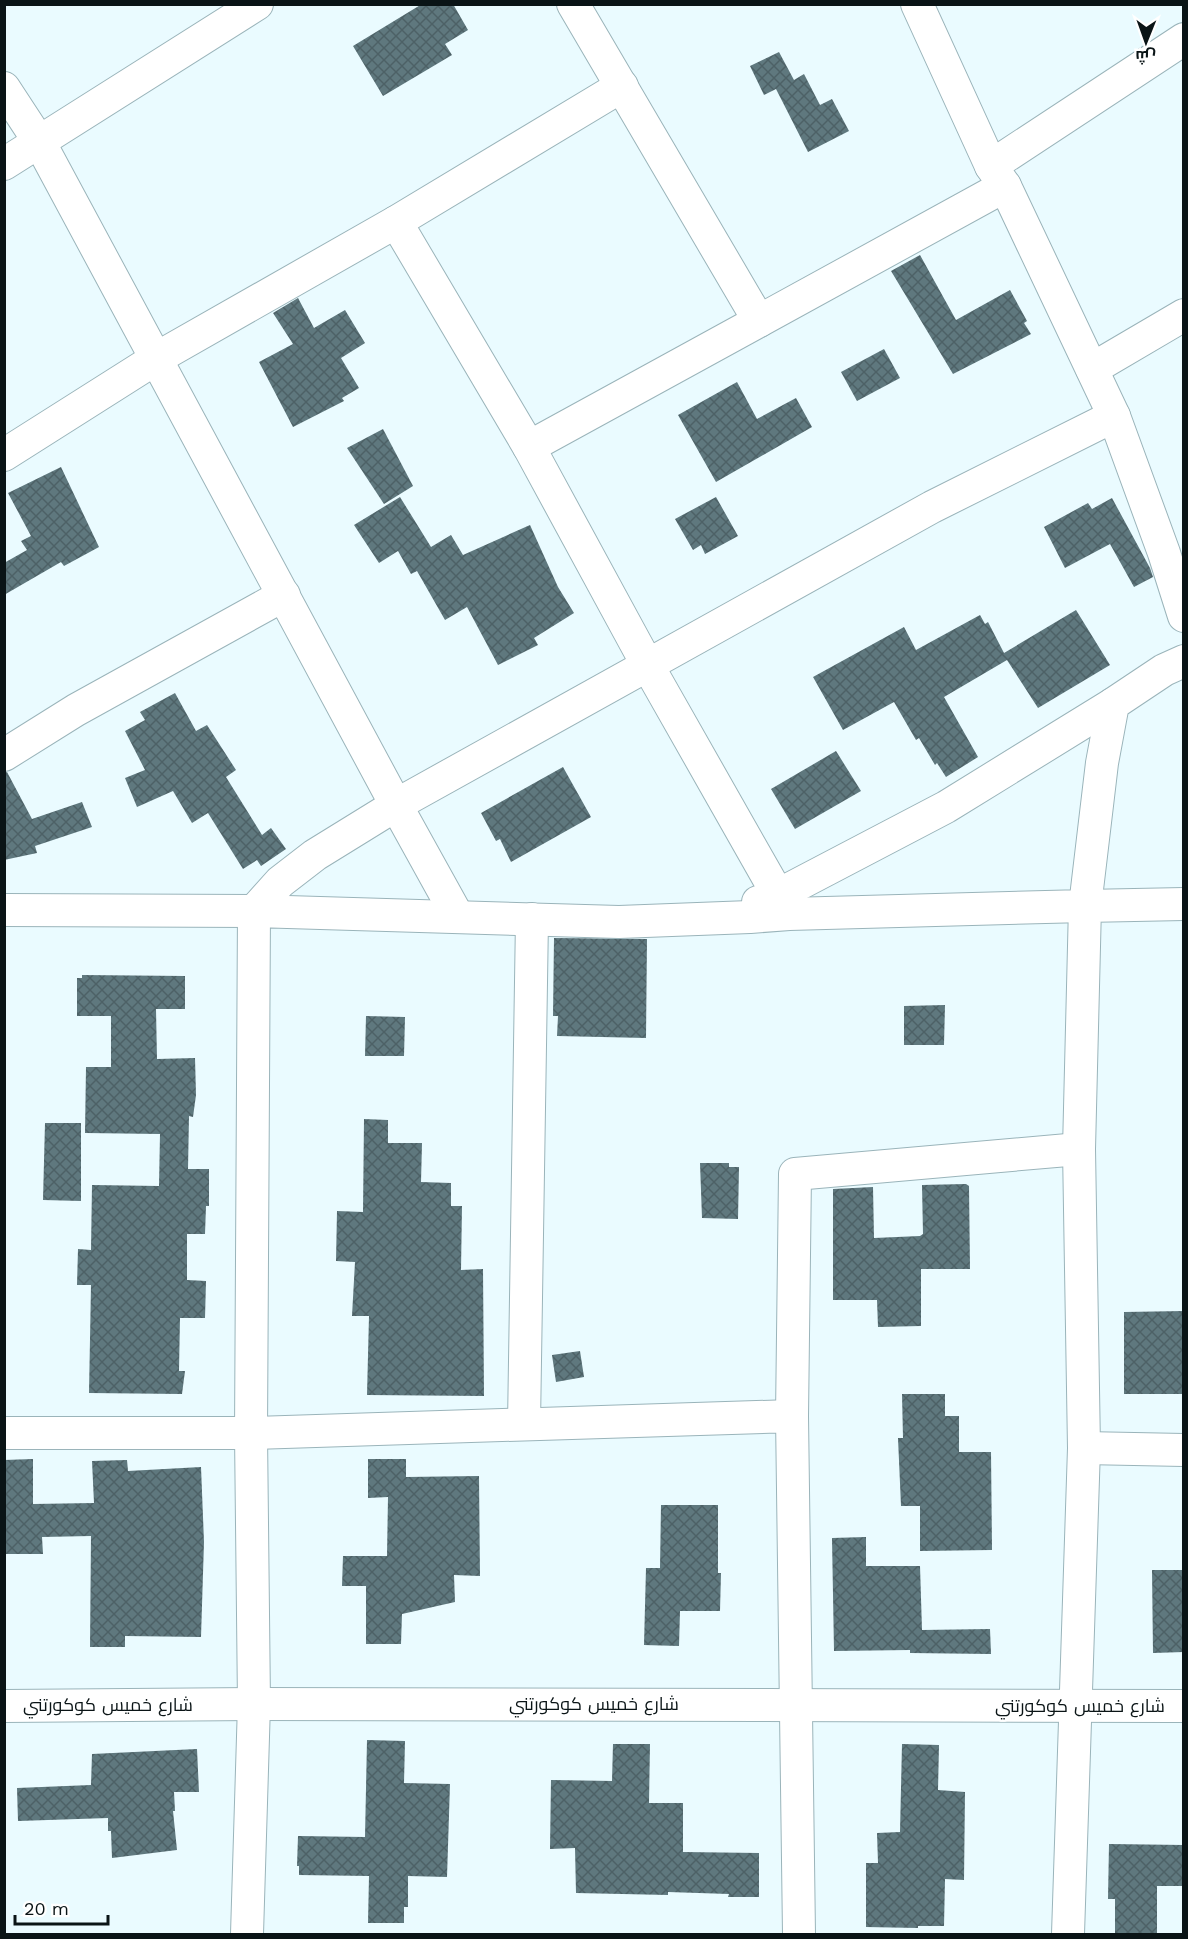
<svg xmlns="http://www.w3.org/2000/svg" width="1188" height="1939" font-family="'Work Sans',Cairo,sans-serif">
	<defs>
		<pattern id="building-cross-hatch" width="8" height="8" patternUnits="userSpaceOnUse" patternTransform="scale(1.5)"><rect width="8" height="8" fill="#5f787e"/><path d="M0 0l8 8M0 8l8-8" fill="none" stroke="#4d6166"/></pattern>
	</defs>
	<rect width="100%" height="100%" fill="#eafbff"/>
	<g fill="url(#building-cross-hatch)">
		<path d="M422 4H453L468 30 445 44 452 55 383 96 353 46Z"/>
		<path d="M779 52 794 80 804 74 820 105 832 99 849 131 808 152 776 89 764 95 750 66Z"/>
		<path d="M920 255 956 320 1010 290 1027 321 1024 323 1031 334 953 374 891 271Z"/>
		<path d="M298 298 314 328 345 310 365 343 341 358 359 388 342 398 344 401 293 427 259 362 293 344 273 313Z"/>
		<path d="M884 349 900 378 857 401 841 372Z"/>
		<path d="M737 382 757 419 796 398 812 427 716 482 678 415Z"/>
		<path d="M383 429 413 486 384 504 347 448Z"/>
		<path d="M61 467 99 547 64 566 61 562 4 595V563L27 550 21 541 31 536 8 493Z"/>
		<path d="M400 497 431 547 451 535 463 555 530 525 558 587 574 613 534 638 538 645 498 665 467 607 445 620 417 571 411 574 398 551 379 563 354 525Z"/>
		<path d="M716 497 738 536 705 554 701 545 693 550 675 519Z"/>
		<path d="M1112 498 1150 568 1153 577 1134 587 1110 544 1065 568 1044 527 1088 503 1092 509Z"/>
		<path d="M1076 610 1110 665 1038 708 1007 660 944 697 978 757 946 777 937 763 935 765 919 738 916 740 894 702 843 730 813 677 904 627 916 650 980 615 985 624 988 622 1004 653Z"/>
		<path d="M175 693 196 731 207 725 236 770 226 777 262 835 271 828 286 849 261 866 257 860 243 869 208 813 192 823 173 791 137 807 125 778 145 770 125 731 145 720 140 712Z"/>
		<path d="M836 751 861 791 795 829 771 789Z"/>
		<path d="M563 767 591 817 511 862 500 839 496 841 481 813Z"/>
		<path d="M7 772 32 819 82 802 92 827 35 846 37 853 4 860V773Z"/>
		<path d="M554 938 647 939 646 1038 557 1036 558 1016H553Z"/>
		<path d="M82 975 185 976V1009H156L157 1059 195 1058 196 1095 193 1117 189 1116 188 1169H209V1206H206L205 1234H187V1280L206 1281 205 1318H180L179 1371H185L182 1394 89 1393 91 1285H77L78 1249 91 1250 92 1185 159 1186 160 1134 85 1133 86 1067H111V1016H77V978H82Z"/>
		<path d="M945 1005 944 1045H904V1006Z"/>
		<path d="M366 1016 405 1017 404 1056H365Z"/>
		<path d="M364 1119 388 1120V1143H422L421 1182 451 1183V1206H462L461 1270 483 1269 484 1396 367 1395 369 1316H352L355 1262 336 1261 337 1211 363 1212Z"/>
		<path d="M45 1123H81V1201L43 1200Z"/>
		<path d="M700 1163H729V1167H739L738 1219 702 1218Z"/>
		<path d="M966 1184 969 1186 970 1269H921V1326L878 1327 877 1300H833V1189L873 1187 874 1238 920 1236 923 1234 922 1185Z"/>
		<path d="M1184 1311V1394H1124V1312Z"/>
		<path d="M580 1351 584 1377 556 1382 552 1355Z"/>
		<path d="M902 1394H945V1416H959V1452H991L992 1550 920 1551V1506H901L898 1438H903Z"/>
		<path d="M33 1459V1504L94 1503 92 1461 127 1460 128 1471 201 1467 204 1542 201 1637 125 1636V1647H90L91 1536 42 1537 43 1554H4V1460Z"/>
		<path d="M368 1459H406V1477L479 1476 480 1576 454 1575 455 1602 402 1614 401 1644H366V1586H342L343 1556H387L388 1497 368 1498Z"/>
		<path d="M661 1505H718V1573H721L720 1611H680L679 1646 644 1645 646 1568H660Z"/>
		<path d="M866 1537V1566H920L922 1630 990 1629 991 1654 910 1653V1650L834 1651 832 1538Z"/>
		<path d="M1152 1570H1184V1652L1153 1653Z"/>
		<path d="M367 1740 405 1741 404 1783 450 1784 447 1877 408 1876V1907H404V1923H368L369 1876 299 1875V1866H297L298 1836 365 1837Z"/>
		<path d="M613 1744H650L649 1803H683V1852L759 1853V1897H728L729 1894 668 1892V1895L576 1893 575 1848 550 1849 551 1780 612 1781Z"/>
		<path d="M902 1744 939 1745 938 1790 965 1792 964 1880 945 1879 944 1926H918V1928L866 1927V1863H878L877 1833 900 1832Z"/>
		<path d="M197 1749 199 1792H174L175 1811H173L177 1850 112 1858 111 1831H108V1818L18 1821 17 1788 91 1785 92 1754Z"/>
		<path d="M1109 1844 1184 1845V1886H1157V1935H1115V1899H1108Z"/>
	</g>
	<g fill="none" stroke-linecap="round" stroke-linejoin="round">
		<defs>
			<g id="minor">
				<path d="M573 4 759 321 1005 186"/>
				<path d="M917 4 991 166 1005 186 1114 416 1164 553 1184 616"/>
				<path d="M4 88 40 143 396 805 458 917"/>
				<path d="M4 164 257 4"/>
				<path d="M991 166 1184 39"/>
				<path d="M396 222 622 86"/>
				<path d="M1092 369 1184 315"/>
				<path d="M529 447 759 321"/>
				<path d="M4 455 157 358 396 222 529 447 648 666 778 895"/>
				<path d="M4 755 76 710 284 595"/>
				<path d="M758 902 778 895 946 807 1113 704"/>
				<path d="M4 910 254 911 280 882 315 855 396 805 932 507 1114 416"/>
				<path d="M792 1416 795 1174 1079 1149"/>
				<path d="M524 1424 532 919"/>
				<path d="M4 1433H251L792 1416 799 1934"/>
				<path d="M1084 1448 1184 1450"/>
				<path d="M4 1706 254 1704 1184 1706"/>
				<path d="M247 1934 254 1704 251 1433 254 911 619 922 750 917 789 914 1085 906 1102 763 1113 704 1164 670 1184 661"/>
				<path d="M1068 1934 1084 1448 1079 1149 1085 906 1184 904"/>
			</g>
		</defs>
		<use href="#minor" stroke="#9ab4ba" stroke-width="34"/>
		<use href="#minor" stroke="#fff" stroke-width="32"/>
	</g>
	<g text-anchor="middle" stroke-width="4.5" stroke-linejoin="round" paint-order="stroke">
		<g font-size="18" fill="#0a1416" stroke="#fff">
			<text x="594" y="1710">شارع خميس كوكورتني</text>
			<text x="108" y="1711">شارع خميس كوكورتني</text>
			<text x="1080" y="1712">شارع خميس كوكورتني</text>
		</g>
	</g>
	<rect width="1188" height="1939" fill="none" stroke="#0a1416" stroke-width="12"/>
	<g transform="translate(1146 42) rotate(181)" stroke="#ffffff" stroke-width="4.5" paint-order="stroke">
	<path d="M0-4.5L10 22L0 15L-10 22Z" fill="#0a1416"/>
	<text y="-9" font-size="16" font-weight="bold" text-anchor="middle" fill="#0a1416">ش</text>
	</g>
	<path d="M15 1915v9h93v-9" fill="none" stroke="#0a1416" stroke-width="3"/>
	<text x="24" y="1915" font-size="18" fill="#0a1416" stroke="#ffffff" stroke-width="4.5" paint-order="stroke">20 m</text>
</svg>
